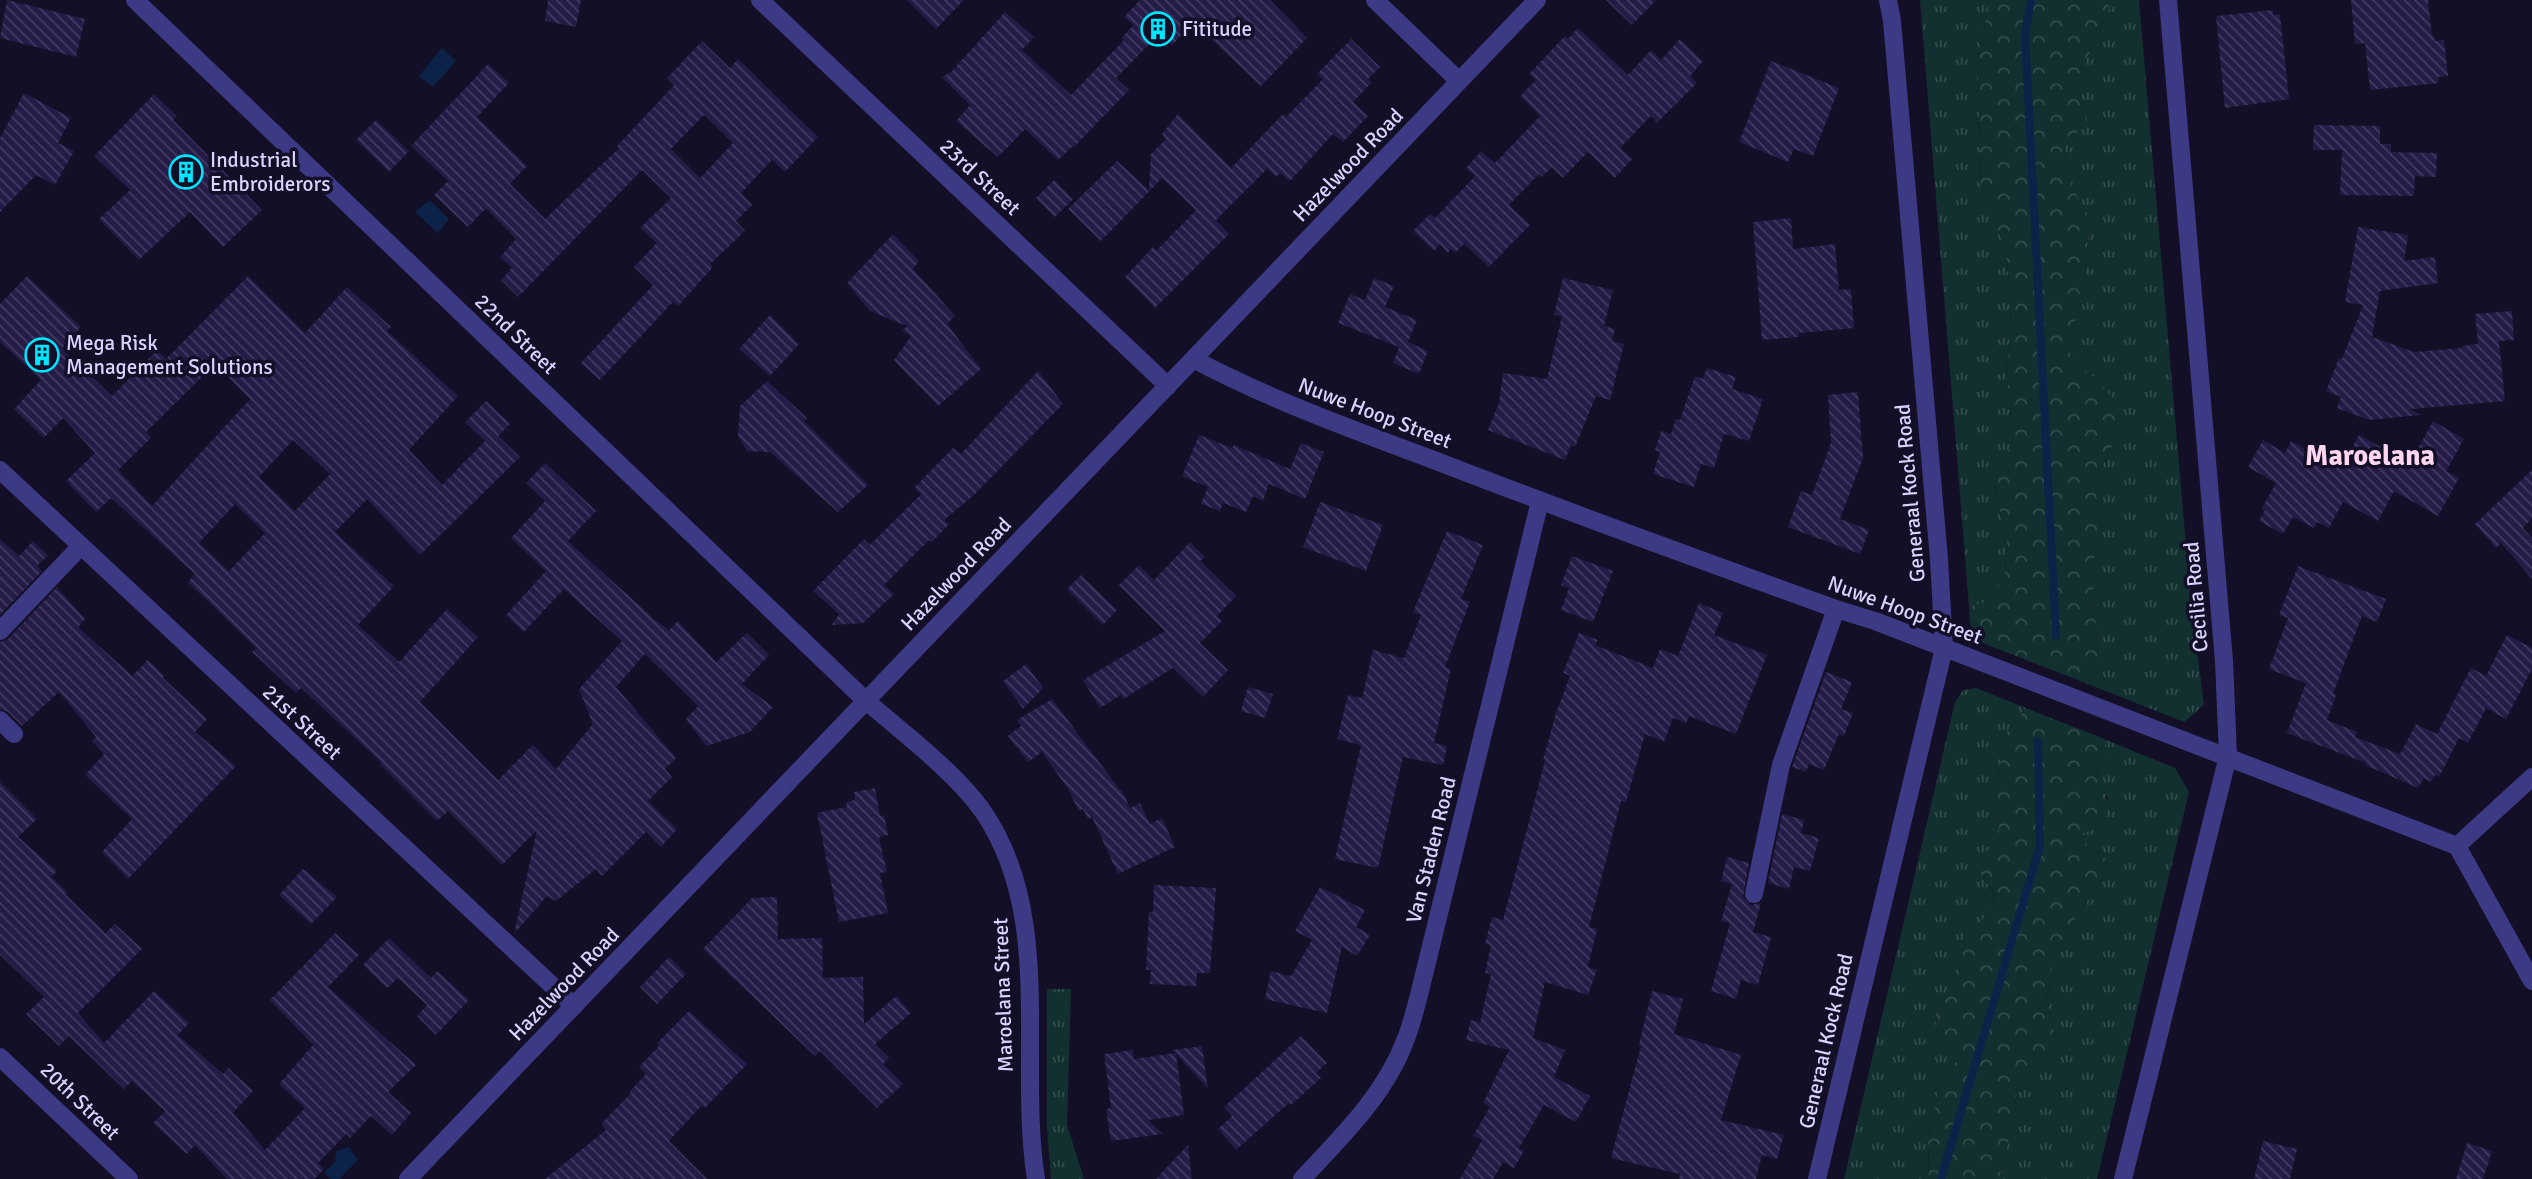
<svg xmlns="http://www.w3.org/2000/svg" width="2532" height="1179" font-family="Signika,sans-serif">
	<defs>
		<pattern id="grass-tufts" width="24" height="20" patternUnits="userSpaceOnUse" patternTransform="scale(1.75)"><rect width="24" height="20" fill="#12302f"/><path d="M3 7l-1-3M5 7V3M7 7l1-3M15 17l-1-3M17 17v-4M19 17l1-3" fill="none" stroke="#344d4e"/></pattern>
		<pattern id="forest-crowns" width="20" height="18" patternUnits="userSpaceOnUse" patternTransform="scale(1.75)"><rect width="20" height="18" fill="#12302f"/><path d="M2 6a3 3 0 1 1 6 0M12 15a3 3 0 1 1 6 0" fill="none" stroke="#344d4e"/></pattern>
		<pattern id="building-back-hatch" width="6" height="6" patternUnits="userSpaceOnUse" patternTransform="scale(1.75)"><rect width="6" height="6" fill="#241b47"/><path d="M-1 5l2 2M0 0l6 6M5-1l2 2" fill="none" stroke="#433b63"/></pattern>
	</defs>
	<rect width="100%" height="100%" fill="#130f26"/>
	<g fill="url(#grass-tufts)">
		<path d="M1920 0H1990L1978 56 1981 186 2006 250 2011 306 2007 378 2014 437 1998 474 1996 494 2007 544 2005 573 1996 592 1982 604 1969 606Z"/>
		<path d="M2107 0H2139L2191 603 2204 705 2184 722 2088 684 2098 656 2092 569 2101 526 2094 481 2117 437 2099 381 2074 363 2067 345 2082 302 2090 218 2067 178 2064 147 2086 122 2088 112 2080 94V74L2109 9Z"/>
		<path d="M1976 688 2026 708 2006 733 1996 790 2000 840 1979 872 1996 896 1988 916 1965 935 1957 985 1936 1009 1937 1034 1958 1058 1939 1088 1928 1136 1929 1179H1844L1955 702 1963 690Z"/>
		<path d="M2104 739 2175 768 2189 792 2097 1179H2000L2001 1169 2013 1126 2017 1086 2034 1077 2055 1036 2047 998 2052 968 2065 935 2107 871 2104 857 2082 840 2083 833 2108 799 2096 772 2105 753Z"/>
		<path d="M1071 989 1067 1125 1084 1179H1051L1047 1128V989Z"/>
	</g>
	<g fill="url(#forest-crowns)">
		<path d="M1990 0H2107L2109 9 2080 74V94L2088 112 2086 123 2064 147 2067 178 2090 218 2082 302 2067 345 2074 363 2099 381 2121 408 2122 418 2117 437 2094 481 2101 526 2092 569 2098 656 2088 684 1985 644C1969 632 1970 624 1969 606L1982 604 1996 592 2005 573 2007 544 1996 494 1998 474 2014 437 2007 378 2011 306 2006 250 1981 186 1978 56Z"/>
		<path d="M2026 708 2104 739 2105 753 2096 772C2106 794 2112 803 2102 827L2083 833 2082 840 2105 858 2107 871 2065 935 2052 968 2047 998 2055 1036 2049 1058 2034 1077 2017 1086 2013 1126 2001 1169 2000 1179H1929L1928 1136 1939 1088 1958 1058 1937 1034 1936 1009 1957 985 1965 934C1979 923 1992 914 1996 895L1979 872 1978 858 2000 840 1996 790 2006 733Z"/>
	</g>
	<g fill="#0c2248">
		<path d="M442 48 456 61 433 87 419 76Z"/>
		<path d="M430 200 449 219 438 233 415 212Z"/>
		<path d="M349 1147 358 1160 339 1179H331L324 1173 335 1162 336 1151Z"/>
	</g>
	<g fill="none" stroke-linecap="round" stroke-linejoin="round">
		<g stroke="#0c2248" stroke-width="8">
			<path d="M2031 0 2025 34 2056 636"/>
			<path d="M1941 1179 2040 846 2038 742"/>
		</g>
	</g>
	<g fill="url(#building-back-hatch)" fill-rule="evenodd">
		<path d="M7 0 85 19 76 57 0 38Z"/>
		<path d="M548 0H581L576 27 545 21Z"/>
		<path d="M907 0H964L936 29Z"/>
		<path d="M1140 0H1270L1307 38 1261 86 1194 23 1172 45 1160 33 1116 78 1129 90 1074 147 1073 146 1058 160 1025 129 998 157 956 121 970 105 942 77 951 72 1005 12 1034 37 1022 50 1071 95 1124 40 1121 38 1134 25 1124 17Z"/>
		<path d="M1606 0H1656L1632 25Z"/>
		<path d="M2351 0H2428L2432 36H2434L2435 41 2444 40 2448 76 2438 77 2439 83 2370 90 2365 43 2355 44Z"/>
		<path d="M2273 10V15L2280 14 2289 99 2225 108 2216 16Z"/>
		<path d="M1578 28 1628 75 1651 50 1661 60 1680 39 1703 61 1690 76 1697 83 1657 123 1651 116 1620 148 1632 159 1615 178 1588 152 1563 178 1552 167 1542 177 1539 174 1509 205 1530 225 1489 267 1464 244 1455 253 1451 249 1448 253 1440 244 1434 251 1413 231 1430 214 1435 218 1475 176 1466 168 1481 151 1495 163 1540 116 1520 96 1536 80 1529 74 1565 36 1568 39Z"/>
		<path d="M1351 39 1380 67 1368 79 1372 82 1353 102 1368 116 1343 142 1333 134 1290 181 1280 173 1276 177 1267 169 1216 220 1229 234 1155 308 1125 277 1153 247 1157 250 1196 210 1162 178 1101 241 1068 209 1117 161 1149 190 1151 154 1166 139 1162 134 1178 114 1231 168 1283 114 1286 117 1323 79 1317 74Z"/>
		<path d="M702 41 730 68 738 59 818 137 785 172 772 160 741 193 752 205 736 221 745 231 710 264 713 267 678 306 673 302 600 380 581 363 653 285 634 267 657 243 640 228 671 198 642 170 518 297 501 280 512 268 500 257 516 239 486 208 468 227 434 195 448 181 411 146 488 64 509 83 477 117 527 166 510 184 545 219 619 148 617 146 674 85 667 78ZM704 115 733 143 700 178 671 149Z"/>
		<path d="M1771 61 1839 88 1813 156 1794 149 1788 162 1739 142Z"/>
		<path d="M24 93 71 118 58 143 74 151 55 185 36 175 0 212V138Z"/>
		<path d="M154 94 177 116 173 120 262 210 223 247 190 212 139 260 99 219 130 190 94 156Z"/>
		<path d="M376 120 409 151 389 172 356 140Z"/>
		<path d="M2314 125 2380 126V144H2391V152L2437 153 2436 177 2415 176 2414 196 2340 195 2342 150H2313Z"/>
		<path d="M1054 180 1073 199 1055 217 1036 198Z"/>
		<path d="M1791 218 1793 249 1835 244 1839 290 1851 289 1854 328 1799 333V337L1762 340 1753 222Z"/>
		<path d="M2358 227 2408 235 2404 261 2435 257 2438 283 2380 291 2372 337 2414 352 2462 348V346L2478 344 2475 314 2512 311 2514 340 2499 341 2505 401 2410 409 2420 415 2369 420 2337 408 2341 397 2326 391 2339 358 2342 359 2363 305 2345 302Z"/>
		<path d="M893 234 919 261 913 269 955 316 947 324 981 369 938 406 894 360 911 336 902 331 907 326 870 311 847 283Z"/>
		<path d="M27 276 81 327 62 348 112 396 157 350 166 359 248 276 305 333 347 287 391 327 387 331 458 396 409 450 442 485 485 441 465 422 486 401 510 424 498 436 520 457 420 555 367 499 335 532 394 586 358 625 399 662 447 609 478 637 420 702 498 780 533 745 556 769 593 724 579 689 622 641 564 589 524 632 506 615 546 571 511 538 545 501 526 483 545 463 596 511 568 541 655 620 669 630 678 621 716 662 747 633 769 655 742 684 773 707 750 732 706 746 686 719 698 706 645 654 616 687 676 758 665 769 672 777 648 801 677 829 661 847 646 832 602 876 596 869 556 901 547 896 514 934 537 830 502 865 448 811 437 821 380 764 381 762 301 688 296 693 252 652 256 648 188 582 195 574 111 498 96 512 66 481 95 453 63 418 44 438 14 409 41 380 0 342V304ZM215 364 250 399 152 506 118 470 151 438 146 432ZM293 440 330 474 295 511 259 477ZM235 504 265 533 229 571 199 543Z"/>
		<path d="M1374 278 1394 286 1385 307 1417 320 1408 342 1428 351 1419 374 1393 363 1399 347 1338 323 1350 294 1365 300Z"/>
		<path d="M1563 278 1613 290 1604 326 1615 329 1612 341 1624 344 1610 400 1596 396 1575 447 1571 445 1565 460 1488 430 1499 403 1503 373 1547 379 1562 316 1554 315Z"/>
		<path d="M770 315 799 344 770 376 739 349Z"/>
		<path d="M1707 368 1736 377 1732 389 1763 399 1749 441 1724 434 1714 468 1701 464 1694 487 1653 474 1660 452 1655 450 1661 431 1671 434 1676 419 1680 420 1695 376 1703 379Z"/>
		<path d="M1038 371 1063 404 974 495 944 520 949 524 932 542 929 540 884 585 894 594 863 623 832 625 839 614 813 591 864 539 870 545 921 494 914 488 953 448 961 454Z"/>
		<path d="M767 381 807 418 804 421 868 485 838 512 770 452 747 451 738 436 740 406Z"/>
		<path d="M1858 392 1863 458 1840 519 1869 530 1860 554 1788 527 1801 491 1812 495 1831 443 1828 395Z"/>
		<path d="M2433 421 2464 439 2446 471 2459 478 2438 516 2394 491 2378 521 2343 502 2329 528 2317 522 2314 528 2293 517 2283 534 2259 521 2265 510 2262 508 2276 483 2248 467 2263 440 2285 453 2291 441 2341 468 2359 435 2410 463Z"/>
		<path d="M1199 435 1232 448 1234 445 1290 469 1301 443 1324 452 1305 499 1269 484 1263 501 1253 496 1246 512 1223 503 1220 511 1201 504 1208 487 1182 476Z"/>
		<path d="M2532 470V518L2523 528 2532 538V579L2501 543 2496 548 2475 524Z"/>
		<path d="M1320 502 1383 525 1366 571 1303 547Z"/>
		<path d="M1447 531 1483 545 1461 599 1470 602 1445 667 1451 669 1434 743 1447 746 1443 765 1403 757 1378 868 1335 859 1361 745 1337 739 1348 695 1362 698 1373 650 1404 658 1421 615 1413 612Z"/>
		<path d="M0 539 19 556 33 541 48 555 37 566 42 571 0 615Z"/>
		<path d="M1190 542 1205 557 1200 561 1236 596 1217 616 1222 621 1200 643 1228 670 1203 697 1173 668 1123 699 1121 695 1100 708 1083 680 1165 631 1119 585 1139 565 1154 580Z"/>
		<path d="M1572 556 1613 571 1593 622 1561 610 1569 588 1561 585Z"/>
		<path d="M2298 566 2386 599 2377 622 2362 616 2333 694 2336 695 2327 720 2357 732 2355 737 2400 754 2416 724 2437 734 2471 668 2486 676 2507 635 2532 648V669L2506 719 2486 708 2468 743 2459 738 2439 777 2435 775 2431 782 2424 778 2418 788 2365 765 2366 763 2287 733 2306 683 2269 669 2288 618 2279 615Z"/>
		<path d="M1081 575 1117 610 1103 625 1067 589Z"/>
		<path d="M57 587 85 619 78 627 132 676 148 660 164 676 163 678 207 719 195 732 236 766 128 879 102 852 132 819 85 775 104 754 92 741 96 737 59 692 22 726 8 712 0 709V642L8 639Z"/>
		<path d="M1699 603 1723 613 1714 635 1767 655 1736 734 1689 716 1686 723 1673 718 1664 742 1645 734 1626 802 1621 801 1589 927 1597 929 1588 967 1597 970 1588 995 1545 982 1533 1038 1565 1050 1554 1077 1590 1096 1576 1122 1544 1105 1519 1148 1524 1151 1514 1168 1503 1162 1493 1179H1460L1482 1140 1473 1136 1490 1107 1483 1103 1509 1050 1466 1040 1471 1020 1480 1023 1491 974 1485 973 1491 945 1485 944 1492 917 1503 920 1545 761 1543 760 1556 713 1570 676 1563 673 1579 633 1598 640 1595 645 1653 668 1660 649 1678 656Z"/>
		<path d="M1026 664 1043 688 1023 709 1003 681Z"/>
		<path d="M1826 672 1852 682 1841 709 1853 713 1844 736 1839 734 1824 770 1809 764 1806 772 1792 767Z"/>
		<path d="M1248 687 1273 694 1265 718 1241 711Z"/>
		<path d="M1052 699 1120 790 1121 789 1130 808 1140 803 1150 824 1162 818 1175 847 1118 874 1092 817 1088 819 1083 809 1079 811 1068 789 1042 752 1028 762 1008 736 1021 726 1017 720Z"/>
		<path d="M0 782 37 819 18 837 57 871 51 877 67 892 65 894 105 933 115 924 142 949 78 1013 104 1043 154 991 189 1023 178 1035 223 1074 228 1068 253 1091 233 1113 265 1150 305 1108 279 1084 313 1045 270 1000 335 933 359 955 328 987 416 1065 388 1092 411 1113 392 1135 371 1116 350 1138 346 1134 318 1163 324 1169 314 1179H227L195 1145 187 1154 153 1123 165 1111 132 1081 124 1089 69 1036 59 1046 26 1014 44 997 0 955Z"/>
		<path d="M875 788 880 816 884 815 888 835 879 837 887 872 880 873 888 913 839 922 817 813 847 807 846 802 855 800 854 792Z"/>
		<path d="M1782 814 1804 820 1801 833 1819 838 1810 871 1794 867 1789 889 1768 883Z"/>
		<path d="M1727 857 1749 863 1743 897 1751 905 1761 903 1753 932 1771 937 1758 985 1741 980 1736 999 1711 991 1730 923 1721 921 1732 884 1721 881Z"/>
		<path d="M303 869 337 897 311 924 279 895Z"/>
		<path d="M1154 885 1216 888 1210 973H1197L1196 986 1150 984 1151 970H1146L1149 912H1153Z"/>
		<path d="M1320 887 1365 910 1356 927 1370 935 1357 956 1342 947 1327 1013 1265 999 1271 971 1291 976 1312 940 1295 931Z"/>
		<path d="M777 897 778 939 822 938 823 978 863 977 864 1024 896 996 911 1013 875 1044 889 1058 883 1064 903 1084 877 1108 820 1051 815 1056 703 949 752 898Z"/>
		<path d="M389 938 431 978 437 971 469 1000 436 1035 417 1016 427 1005 398 978 387 988 363 965Z"/>
		<path d="M669 957 686 974 657 1004 640 987Z"/>
		<path d="M1652 991 1683 999 1674 1034 1741 1055 1721 1120 1784 1135 1777 1159 1762 1155 1756 1179H1679L1680 1174 1611 1158 1641 1046 1639 1045Z"/>
		<path d="M689 1011 747 1064 705 1108 702 1105 669 1141 707 1179H545L606 1130 601 1124 631 1093 630 1091 646 1074 639 1067 659 1046 657 1043Z"/>
		<path d="M1301 1036 1327 1063 1316 1073 1321 1078 1291 1105 1289 1103 1236 1150 1218 1129 1232 1116 1224 1107Z"/>
		<path d="M1202 1046 1208 1089 1176 1054 1184 1115 1148 1120 1163 1134 1111 1141 1106 1109 1111 1108 1104 1054 1133 1050 1134 1059 1176 1053 1172 1050Z"/>
		<path d="M2263 1141 2297 1149 2290 1179H2254Z"/>
		<path d="M2467 1143 2492 1151 2483 1179H2456Z"/>
		<path d="M1188 1145 1192 1179H1156Z"/>
	</g>
	<g fill="none" stroke-linecap="round" stroke-linejoin="round">
		<g stroke="#3d3a85" stroke-width="18">
			<path d="M135 0 865 700C902 732 954 771 982 810 1056 916 1017 1058 1036 1179"/>
			<path d="M760 0 1168 386"/>
			<path d="M1375 0 1459 81"/>
			<path d="M1195 360C1273 401 1356 431 1439 462 1570 513 1703 561 1836 609L1875 621 2457 846 2532 981"/>
			<path d="M0 470 574 1006"/>
			<path d="M0 631 80 547"/>
			<path d="M0 720 14 734"/>
			<path d="M2457 846 2532 777"/>
			<path d="M1754 894 1781 765 1836 609"/>
			<path d="M0 1057 129 1179"/>
			<path d="M408 1179 1537 0"/>
			<path d="M1302 1179C1340 1138 1385 1095 1405 1041 1411 1027 1415 1010 1419 995L1540 501"/>
			<path d="M1817 1179 1944 648 1939 559 1892 21 1888 0"/>
			<path d="M2123 1179 2228 756 2224 661 2168 0"/>
		</g>
	</g>
	<defs>
		<symbol id="building-ring" viewBox="-11 -11 22 22"><circle r="9.5" fill="#130f26" stroke="#00e5ff" stroke-width="1.5"/><path d="M-4-6H4V6H1V3H-1V6H-4ZM-2.5-4.3h1.7v1.8h-1.7ZM.8-4.3h1.7v1.8H.8ZM-2.5-1h1.7V.8h-1.7ZM.8-1h1.7V.8H.8Z" fill="#00e5ff"/></symbol>
	</defs>
	<g fill-rule="evenodd">
		<use href="#building-ring" x="1139" y="10" width="38" height="38"/>
		<use href="#building-ring" x="167" y="153" width="38" height="38"/>
		<use href="#building-ring" x="23" y="336" width="38" height="38"/>
	</g>
	<g text-anchor="middle" stroke-width="7" stroke-linejoin="round" paint-order="stroke">
		<g font-size="21" fill="#d9d4ff" stroke="#130f26" text-anchor="start">
			<text x="1182" y="36">Fititude</text>
			<text x="210" y="167">Industrial<tspan x="210" dy="24">Embroiderors</tspan></text>
			<text x="66" y="350">Mega Risk<tspan x="66" dy="24">Management Solutions</tspan></text>
		</g>
		<g font-size="21" fill="#d9d4ff" stroke="#130f26">
			<text transform="translate(1348 165) rotate(-46)" y="7">Hazelwood Road</text>
			<text transform="translate(980 177) rotate(43)" y="7">23rd Street</text>
			<text transform="translate(516 334) rotate(44)" y="7">22nd Street</text>
			<text transform="translate(1375 413) rotate(21)" y="7">Nuwe Hoop Street</text>
			<text transform="translate(1910 493) rotate(-95)" y="7">Generaal Kock Road</text>
			<text transform="translate(956 574) rotate(-46)" y="7">Hazelwood Road</text>
			<text transform="translate(2196 597) rotate(-95)" y="7">Cecilia Road</text>
			<text transform="translate(1905 610) rotate(20)" y="7">Nuwe Hoop Street</text>
			<text transform="translate(302 722) rotate(43)" y="7">21st Street</text>
			<text transform="translate(1431 850) rotate(-76)" y="7">Van Staden Road</text>
			<text transform="translate(564 984) rotate(-46)" y="7">Hazelwood Road</text>
			<text transform="translate(1003 995) rotate(-92)" y="7">Maroelana Street</text>
			<text transform="translate(1826 1041) rotate(-77)" y="7">Generaal Kock Road</text>
			<text transform="translate(80 1101) rotate(44)" y="7">20th Street</text>
		</g>
		<g font-size="28" font-weight="bold" fill="#ffd6f0" stroke="#130f26">
			<text x="2370" y="465">Maroelana</text>
		</g>
	</g>
</svg>
